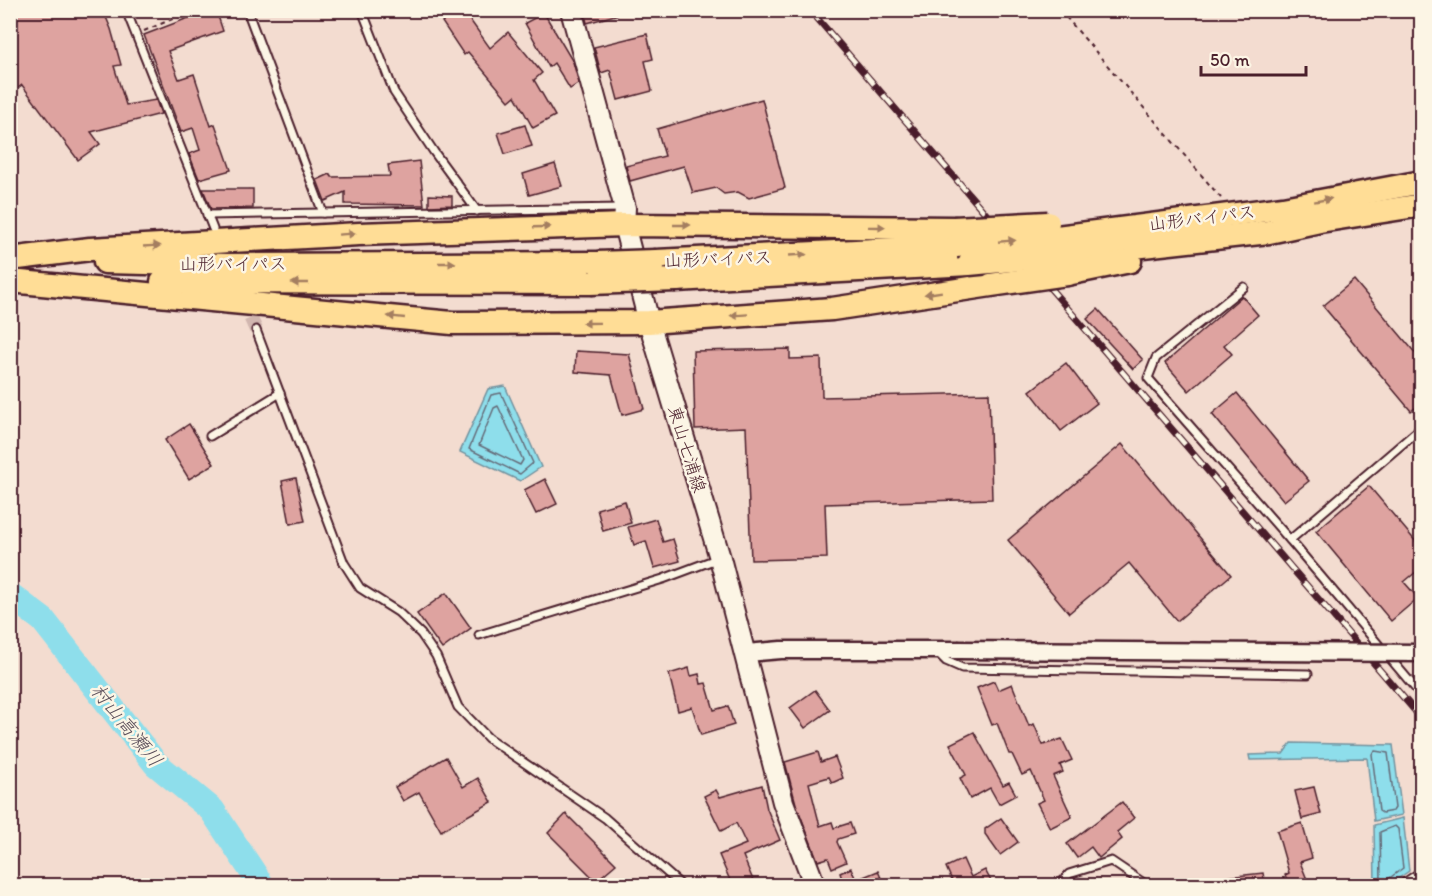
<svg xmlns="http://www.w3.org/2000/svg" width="1432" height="896" font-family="Itim,'Klee One',sans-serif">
	<rect width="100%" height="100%" fill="#f3dcd0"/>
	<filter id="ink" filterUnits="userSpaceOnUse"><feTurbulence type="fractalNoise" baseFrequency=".0167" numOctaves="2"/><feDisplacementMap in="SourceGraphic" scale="12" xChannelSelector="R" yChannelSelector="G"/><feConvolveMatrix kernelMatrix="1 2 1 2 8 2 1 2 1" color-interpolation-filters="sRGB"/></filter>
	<g filter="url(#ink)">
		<g fill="#8edeeb" stroke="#73929e" stroke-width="1.5">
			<path d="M505 386 541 467 520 481 460 452 488 389Z"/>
			<path d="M1291 743 1393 745 1402 815 1374 821 1367 758 1250 760 1249 755 1283 754Z"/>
			<path d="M1403 818 1409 871 1389 885H1375L1374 825Z"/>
		</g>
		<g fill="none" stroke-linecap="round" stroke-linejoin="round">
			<g stroke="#656b78" stroke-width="1.5">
				<path d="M501 393 533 463 520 474 469 449 491 395Z"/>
				<path d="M498 406 523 460 520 465 479 445 494 408Z"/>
				<path d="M1375 751 1388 753 1395 808 1393 811 1382 813 1379 811 1372 754Z"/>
				<path d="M1395 826 1398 829 1403 868 1383 883 1381 880 1380 832Z"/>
			</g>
			<path stroke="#8edeeb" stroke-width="26" d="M10 595 43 620 156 764 212 810 262 886"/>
		</g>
		<g fill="#dea3a0" stroke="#4a1f2b" stroke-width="1.5">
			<path d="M10 10H103L111 29 121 65 114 66 126 105 156 100 161 114 91 132 100 144 78 160 22 85 15 90 10 84Z"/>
			<path d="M209 10H216L223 31 168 51 179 79 194 74 211 126 215 124 231 170 199 179 189 154 200 150 193 128 181 132 144 35Z"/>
			<path d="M458 10H463L490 48 508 32 542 73 534 80 555 116 533 128 515 96 509 101 468 52 464 55 442 22Z"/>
			<path d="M584 10H619V14L587 23Z"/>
			<path d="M544 13 573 62 579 83 570 89 554 63 549 67 525 23Z"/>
			<path d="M647 34 653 59 645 61 652 91 618 100 610 70 601 73 594 47Z"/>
			<path d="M762 99 785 188 749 198 738 192 724 194 716 188 693 193 684 166 630 181 626 166 665 156 657 129Z"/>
			<path d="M525 125 532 146 505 154 498 133Z"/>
			<path d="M419 161 424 205 345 204V192L325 201 317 180 330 174 332 177 390 176 388 165Z"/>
			<path d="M555 164 562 186 529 195 523 174Z"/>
			<path d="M203 189H253V208L211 209Z"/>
			<path d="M429 195 452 196V205L429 206Z"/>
			<path d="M1354 280 1422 361V403L1411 411 1323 306Z"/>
			<path d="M1242 296 1258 315 1224 345 1232 354 1189 391 1165 363Z"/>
			<path d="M1098 309 1143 360 1133 369 1087 319Z"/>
			<path d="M790 349V359L821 358 822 397 989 393 992 499 825 504 827 558 751 560 746 427 695 429 693 351Z"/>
			<path d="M576 351 629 354 644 409 622 415 611 375 575 372Z"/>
			<path d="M1066 363 1097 403 1061 431 1030 391Z"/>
			<path d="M1237 393 1309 481 1284 501 1212 414Z"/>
			<path d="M189 424 214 464 189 479 165 440Z"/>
			<path d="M1122 444 1231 575 1177 621 1129 563 1069 613 1008 540Z"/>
			<path d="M296 478 305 521 290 524 282 481Z"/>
			<path d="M545 479 557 504 536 514 524 490Z"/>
			<path d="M1369 486 1422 549V567L1404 582 1418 598 1391 621 1316 531Z"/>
			<path d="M625 501 631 523 603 531 597 509Z"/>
			<path d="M656 519 663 542 673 539 680 561 654 568 646 541 634 545 628 527Z"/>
			<path d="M446 593 471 628 442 649 417 614Z"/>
			<path d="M689 668 691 676 699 674 701 684 706 683 714 710 728 706 734 725 701 735 692 707 678 711 669 674Z"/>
			<path d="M994 681 998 690 1012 684 1029 726 1034 724 1043 745 1062 739 1072 760 1060 765 1063 772 1053 776 1072 817 1050 828 1037 803 1044 800 1031 771 1022 775 1012 754H1009L997 723 992 725 977 688Z"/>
			<path d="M815 690 830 710 805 728 790 708Z"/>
			<path d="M974 732 1003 785 1009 782 1016 795 999 804 990 788 970 799 960 778 966 775 950 744Z"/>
			<path d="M818 752 821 762 835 757 843 778 832 783 829 777 809 783 820 826 832 822 834 828 850 823 854 834 838 839 837 842 846 862 832 868 828 858 818 861 796 804 785 762Z"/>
			<path d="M446 757 463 787 478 778 492 802 441 831 419 792 403 801 395 787Z"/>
			<path d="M762 785 767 809 780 840 743 856 755 885H732L719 855 746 844 736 823 721 831 704 796 716 790 720 797Z"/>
			<path d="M1314 787 1321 814 1302 819 1295 791Z"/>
			<path d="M1122 802 1134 818 1117 832 1122 839 1099 858 1091 847 1077 858 1067 844Z"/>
			<path d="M566 814 616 864 596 881 548 833Z"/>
			<path d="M1001 818 1018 842 1000 855 985 834V829Z"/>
			<path d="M1302 823 1312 858 1300 862 1308 882 1289 885 1285 875 1289 873 1277 831Z"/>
			<path d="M963 859 971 877 985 870 993 885H954L946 867Z"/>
			<path d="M851 868 856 880 878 871 884 885H844L840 873Z"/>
			<path d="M1263 873 1265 885H1219L1218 878Z"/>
		</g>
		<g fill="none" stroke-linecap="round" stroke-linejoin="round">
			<path stroke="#d1b6af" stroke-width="14" stroke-dasharray="14 7" stroke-linecap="butt" d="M242 299 256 330"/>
			<defs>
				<g id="service">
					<path d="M126 10 213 229"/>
					<path d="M247 10 323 213"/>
					<path d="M362 10 394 92 434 152 477 211"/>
					<path d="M207 215 622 208"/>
					<path d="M1244 287 1156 358 1148 378 1290 540 1422 696"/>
					<path d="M256 330 344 563 360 588 398 612 421 634 436 656 458 707 488 738 605 818 682 886"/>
					<path d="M210 436 280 393"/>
					<path d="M1290 540 1422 427"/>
					<path d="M479 635 663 579 719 558"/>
					<path d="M937 652 946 661 962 668 1308 674"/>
					<path d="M1059 886 1069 874 1111 861 1148 886"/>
					<path d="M1400 886 1422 871"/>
				</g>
				<path id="tertiary" d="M747 653 781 650H958"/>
				<path id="secondary" d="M571 10 625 208 624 225 649 322 720 558 783 802 815 886"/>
				<g id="trunk">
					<path d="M1057 237 1283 208 1422 182"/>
					<path d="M1062 255 1269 232 1320 221 1422 205"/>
					<path d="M10 259 90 249 359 234 624 225 954 228"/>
					<path d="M656 261 956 246"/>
					<path d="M105 262 227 265 597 263"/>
					<path d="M1067 274 1130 261"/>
					<path d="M676 280 969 264"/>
					<path d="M10 281 452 323 649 322 832 309 991 285"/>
					<path d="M162 282 590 283"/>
				</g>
			</defs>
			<use href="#service" stroke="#4a1f2b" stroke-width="11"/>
			<use href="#tertiary" stroke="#4a1f2b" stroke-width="21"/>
			<use href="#secondary" stroke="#4a1f2b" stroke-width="24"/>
			<use href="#trunk" stroke="#4a1f2b" stroke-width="27"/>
			<g stroke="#4a1f2b" stroke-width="2" stroke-dasharray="4.5 4.5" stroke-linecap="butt">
				<path d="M1060 10 1221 198"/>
				<path d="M144 31 194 10"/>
			</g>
			<use href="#service" stroke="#fcf5e5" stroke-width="7"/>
			<use href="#tertiary" stroke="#fcf5e5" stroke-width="16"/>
			<use href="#secondary" stroke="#fcf5e5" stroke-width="20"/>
			<use href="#trunk" stroke="#ffdd96" stroke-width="22"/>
			<defs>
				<path id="rail" d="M810 10 1422 719"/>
			</defs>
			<use href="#rail" stroke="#4a1f2b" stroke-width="7"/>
			<use href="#rail" stroke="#fcf5e5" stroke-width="4.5" stroke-dasharray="14" stroke-linecap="butt"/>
			<defs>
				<path id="tertiary-bridge" d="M958 650 1422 653"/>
				<g id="trunk-bridge">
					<path d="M954 228 1048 223"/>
					<path d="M956 246 1057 237"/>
					<path d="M597 263 656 261"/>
					<path d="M969 264 1062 255"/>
					<path d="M590 283 676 280"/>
					<path d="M991 285 1067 274"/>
				</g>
			</defs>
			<use href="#tertiary-bridge" stroke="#4a1f2b" stroke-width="21" stroke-linecap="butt"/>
			<use href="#trunk-bridge" stroke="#4a1f2b" stroke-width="27" stroke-linecap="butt"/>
			<use href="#tertiary-bridge" stroke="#fcf5e5" stroke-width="16"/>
			<use href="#trunk-bridge" stroke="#ffdd96" stroke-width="22"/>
		</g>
		<defs><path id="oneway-solid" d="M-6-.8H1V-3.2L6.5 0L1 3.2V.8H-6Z" transform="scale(1.5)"/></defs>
		<g fill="#a47e60">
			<use href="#oneway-solid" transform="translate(1323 200) rotate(-10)"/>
			<use href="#oneway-solid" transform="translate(682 225)"/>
			<use href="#oneway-solid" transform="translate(542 227) rotate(-2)"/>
			<use href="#oneway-solid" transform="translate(877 227) rotate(1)"/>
			<use href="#oneway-solid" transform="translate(347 234) rotate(-4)"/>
			<use href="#oneway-solid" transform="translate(1007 241) rotate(-5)"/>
			<use href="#oneway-solid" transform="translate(152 246) rotate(-3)"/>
			<use href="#oneway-solid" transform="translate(798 255) rotate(-3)"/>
			<use href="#oneway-solid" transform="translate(447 263)"/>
			<use href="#oneway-solid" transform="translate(300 283) rotate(-180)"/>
			<use href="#oneway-solid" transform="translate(933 293) rotate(171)"/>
			<use href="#oneway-solid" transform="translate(739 315) rotate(176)"/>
			<use href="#oneway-solid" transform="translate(396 317) rotate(-174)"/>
			<use href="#oneway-solid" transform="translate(591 323) rotate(179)"/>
		</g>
	</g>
	<g text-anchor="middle" stroke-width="5" stroke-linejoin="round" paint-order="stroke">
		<g font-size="18" fill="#4a1f2b" stroke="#fcf5e5">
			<text transform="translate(1202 218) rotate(-7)" y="6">山形バイパス</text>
			<text transform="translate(718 259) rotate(-2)" y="6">山形バイパス</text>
			<text x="233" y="270">山形バイパス</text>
			<text transform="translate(687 449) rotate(73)" y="6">東山七浦線</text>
		</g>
		<g font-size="20" font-style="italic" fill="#5b4f5b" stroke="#fcf5e5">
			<text transform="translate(127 725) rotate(51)" y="7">村山高瀬川</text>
		</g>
	</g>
	<rect width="1432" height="896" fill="none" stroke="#fcf5e5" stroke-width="36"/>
	<rect x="18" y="18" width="1396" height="860" fill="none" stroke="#4a1f2b" stroke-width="2" filter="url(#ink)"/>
	<path d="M1201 66v9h105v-9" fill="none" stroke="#4a1f2b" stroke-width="3"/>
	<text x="1210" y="66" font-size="18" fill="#4a1f2b" stroke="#fcf5e5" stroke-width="4.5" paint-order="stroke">50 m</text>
</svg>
